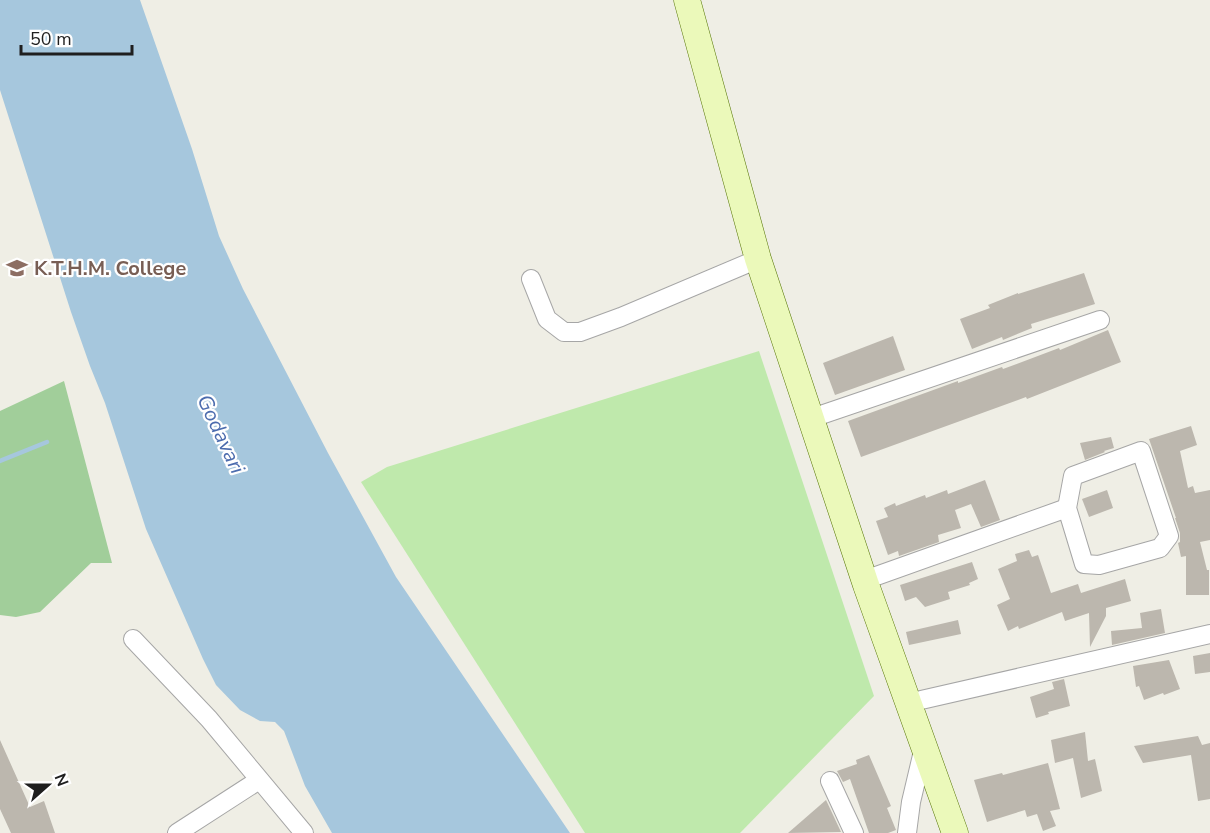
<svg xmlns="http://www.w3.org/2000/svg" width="1210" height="833" font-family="'Nunito Sans',sans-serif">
	<rect width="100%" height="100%" fill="#efeee5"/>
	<path fill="#bfe9ac" d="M759 351 874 696 740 833H585L361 482 387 467Z"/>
	<path fill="#a1ce9a" d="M64 381 112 563H91L40 612 16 617 0 615V411Z"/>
	<path fill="#a6c7dd" d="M0 0H140L192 149 219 236 243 289 328 453 396 577 570 833H332L305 786 284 731 275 722 260 721 240 710 216 685 203 659 146 529 105 403 90 366 71 312 0 90Z"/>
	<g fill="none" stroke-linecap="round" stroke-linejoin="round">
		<path stroke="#a6c7dd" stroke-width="4.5" d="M0 461 47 442"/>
	</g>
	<g fill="#bcb7ae">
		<path d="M1084 273 1095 304 1031 324 1032 328 1003 340 1002 337 972 349 960 319 990 308 988 305 1018 293V294Z"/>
		<path d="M1108 330 1121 362 1027 399 1026 397 861 457 848 421 958 381V383L1002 367 1003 369 1059 348 1060 350Z"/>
		<path d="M893 336 905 370 835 395 823 363Z"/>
		<path d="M1191 426 1197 445 1180 451 1188 488 1193 486 1195 493 1210 490V540L1200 542 1207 570H1209V595H1186V556L1181 557 1178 543 1180 542V533L1175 518H1176L1149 439Z"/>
		<path d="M1111 437 1114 448 1104 451 1105 452 1085 460 1080 443Z"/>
		<path d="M985 480 1000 520 981 527 971 504 955 510 961 528 938 535 939 542 899 556 898 551 888 555 876 521 888 517 884 508 895 503 896 506 925 495 926 498 947 490 948 494Z"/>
		<path d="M1107 490 1113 508 1089 517 1082 499Z"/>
		<path d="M1029 550 1032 557 1038 555 1051 593 1078 584 1081 593 1125 579 1131 601 1106 608V616L1090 647 1089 613 1065 621 1062 612 1019 629 1018 626 1008 631 997 605 1010 599 998 569 1017 561 1015 554Z"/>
		<path d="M972 562 978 579 969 583 970 585 948 592 950 599 925 607 916 597 905 601 900 585Z"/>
		<path d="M1161 609 1165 633 1112 645 1111 631 1142 628 1140 613Z"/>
		<path d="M958 620 961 634 909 645 906 632Z"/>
		<path d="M1210 653V672L1195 674 1193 656Z"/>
		<path d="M1169 660 1180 689 1164 695 1163 693 1144 700 1139 686 1136 687 1133 666Z"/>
		<path d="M1064 679 1070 706 1048 712 1049 714 1036 718 1030 697 1054 689 1052 682Z"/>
		<path d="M1085 732 1088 761 1095 759 1102 791 1081 798 1073 758 1055 763 1051 740Z"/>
		<path d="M1198 736 1202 745 1210 743V799L1198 801 1191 755 1143 763 1134 746Z"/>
		<path d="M0 740 30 807 44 801 55 833H11L0 809Z"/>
		<path d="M869 755 891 806 887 808 896 830 888 833H869L850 779 843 782 837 771 857 764 856 760Z"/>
		<path d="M1048 763 1060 809 1050 811 1056 826 1043 831 1037 814 1027 817 1025 810 987 822 974 780 1002 773 1003 775Z"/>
		<path d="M826 800 841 832 788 833Z"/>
	</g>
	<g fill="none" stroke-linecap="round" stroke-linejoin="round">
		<defs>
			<g id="street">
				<path d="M531 279 547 319 564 332H580L621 317 758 259"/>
				<path d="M812 418 1100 320"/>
				<path d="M865 580 1067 508 1073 476 1141 451 1169 536 1160 548 1099 565 1084 564 1067 508"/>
				<path d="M133 639 209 719 304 833"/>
				<path d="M908 703 1210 634"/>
				<path d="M830 781 854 833"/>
				<path d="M177 833 259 780"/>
				<path d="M907 833 911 802 924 747"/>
			</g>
			<path id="secondary" d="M687 0 758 259 866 585 955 833"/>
		</defs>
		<use href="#street" stroke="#a6a6a6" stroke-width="20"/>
		<use href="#secondary" stroke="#567506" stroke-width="27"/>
		<use href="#street" stroke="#fff" stroke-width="18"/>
		<use href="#secondary" stroke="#ebf9ba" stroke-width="26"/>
	</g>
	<defs>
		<symbol id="school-bare" viewBox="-9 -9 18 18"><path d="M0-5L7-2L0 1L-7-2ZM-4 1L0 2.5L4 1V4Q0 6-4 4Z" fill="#8d6e63" stroke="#fff" stroke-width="2.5" paint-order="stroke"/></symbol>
	</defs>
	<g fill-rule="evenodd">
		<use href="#school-bare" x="2" y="253" width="30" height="30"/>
	</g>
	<g text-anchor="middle" stroke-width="4.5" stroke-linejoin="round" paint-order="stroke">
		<g font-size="20" font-weight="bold" fill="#785e54" stroke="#fff" text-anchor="start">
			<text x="34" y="275">K.T.H.M. College</text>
		</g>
		<g font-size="21" font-style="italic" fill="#4c6cae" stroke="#fff">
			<text transform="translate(221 434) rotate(65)" y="7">Godavari</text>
		</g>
	</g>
	<g transform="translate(48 785) rotate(69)" stroke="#ffffff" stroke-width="4.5" paint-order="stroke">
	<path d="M0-4.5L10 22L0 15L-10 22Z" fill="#1f1f1f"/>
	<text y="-9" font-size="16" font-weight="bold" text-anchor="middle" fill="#1f1f1f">N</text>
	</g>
	<path d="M21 45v9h111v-9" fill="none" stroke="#1f1f1f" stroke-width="3"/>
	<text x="30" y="45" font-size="18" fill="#1f1f1f" stroke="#ffffff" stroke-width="4.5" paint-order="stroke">50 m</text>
</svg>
